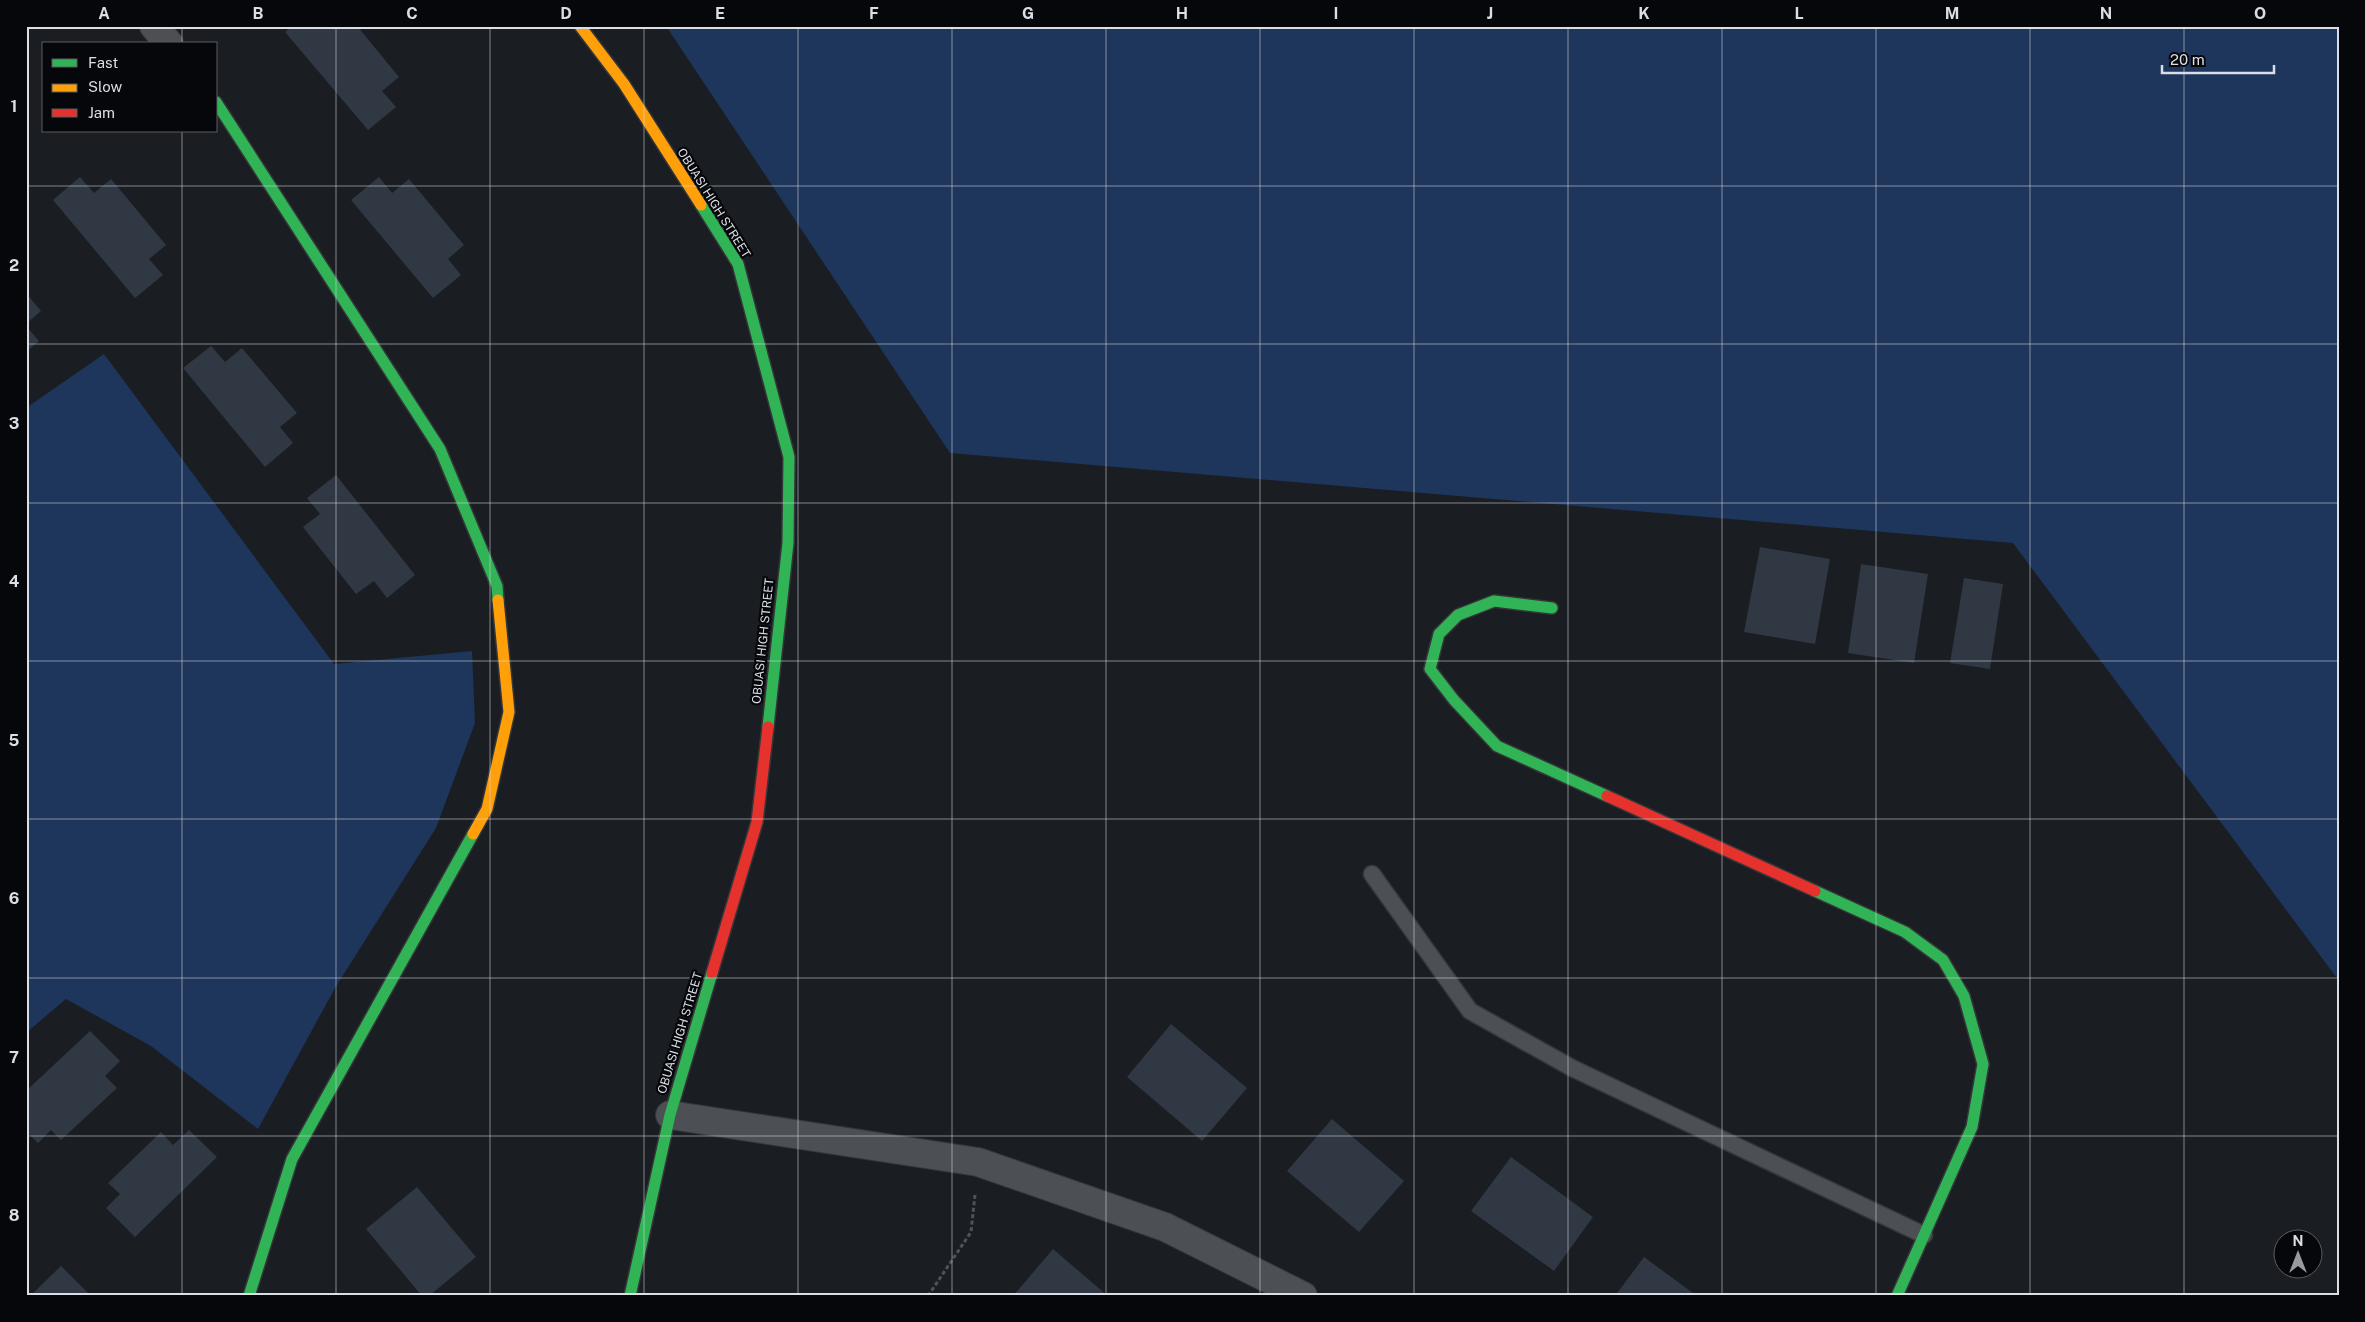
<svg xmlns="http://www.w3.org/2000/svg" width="2365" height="1322" font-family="'Public Sans',sans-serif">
	<rect width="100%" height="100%" fill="#1a1d22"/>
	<g fill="#1e355c">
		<path d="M666 26H2339V981L2013 543 950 453Z"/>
		<path d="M104 354 334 664 472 651 475 723 436 828 335 988 258 1129 151 1046 66 999 26 1033V408Z"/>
	</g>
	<g fill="#303844">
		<path d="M292 26H357L399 77 382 91 396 107 368 130 285 32Z"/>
		<path d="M80 177 94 193 111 179 166 245 149 259 163 275 135 298 53 200Z"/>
		<path d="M379 177 392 193 409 179 464 245 448 259 461 275 433 298 351 200Z"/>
		<path d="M26 293 41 311 26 324Z"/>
		<path d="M26 326 39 341 26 352Z"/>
		<path d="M211 346 225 362 242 348 297 413 280 427 293 443 265 467 183 368Z"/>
		<path d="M336 475 415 575 387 598 374 581 356 594 303 527 320 514 307 498Z"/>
		<path d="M1760 547 1830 559 1815 644 1744 632Z"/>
		<path d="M1861 564 1928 574 1914 663 1848 653Z"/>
		<path d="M1964 578 2003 584 1990 669 1950 663Z"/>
		<path d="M1171 1024 1247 1088 1202 1141 1127 1077Z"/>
		<path d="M90 1031 120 1061 105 1076 117 1088 61 1140 51 1130 38 1143 26 1131V1091Z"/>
		<path d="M1332 1119 1404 1181 1359 1232 1287 1171Z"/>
		<path d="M189 1130 217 1157 135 1237 106 1208 120 1194 108 1183 161 1132 173 1145Z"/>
		<path d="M1511 1157 1593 1217 1554 1271 1471 1211Z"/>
		<path d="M417 1187 476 1257 429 1296H422L366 1229Z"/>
		<path d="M1053 1249 1108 1296H1013Z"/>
		<path d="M1644 1257 1697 1296H1615Z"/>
		<path d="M61 1266 91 1296H30Z"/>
	</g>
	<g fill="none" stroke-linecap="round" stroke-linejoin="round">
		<defs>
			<path id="lane" d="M1372 874 1470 1011 1572 1068 1924 1235"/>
			<g id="street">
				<path d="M154 26 169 44"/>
				<path d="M670 1115 978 1162 1165 1227 1303 1296"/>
			</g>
			<g id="fast">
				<path d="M216 102 440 449 497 586 498 600"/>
				<path d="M701 205 738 264 789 457 788 543 768 727"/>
				<path d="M1552 608 1494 601 1458 615 1439 634 1430 669 1454 700 1497 746 1607 796"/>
				<path d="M1815 891 1905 932 1943 960 1964 996 1983 1064 1972 1127 1897 1296"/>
				<path d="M249 1296 292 1159 473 834"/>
				<path d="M630 1296 670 1115 712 973"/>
			</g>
			<g id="slow">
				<path d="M580 26 624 84 701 205"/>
				<path d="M473 834 487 809 509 712 498 600"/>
			</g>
			<g id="jam">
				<path d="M1607 796 1815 891"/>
				<path d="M712 973 757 822 768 727"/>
			</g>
		</defs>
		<use href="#lane" stroke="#35363a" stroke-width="19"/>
		<use href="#street" stroke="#35363a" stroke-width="30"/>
		<use href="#fast" stroke="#35363a" stroke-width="14"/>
		<use href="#slow" stroke="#35363a" stroke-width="14"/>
		<use href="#jam" stroke="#35363a" stroke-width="14"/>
		<path stroke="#505255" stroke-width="3" stroke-dasharray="4 2.5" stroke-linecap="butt" d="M928 1296 971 1232 975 1195"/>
		<use href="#lane" stroke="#4c4f53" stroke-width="16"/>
		<use href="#street" stroke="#4c4f53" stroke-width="28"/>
		<use href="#fast" stroke="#30b455" stroke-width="11"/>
		<use href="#slow" stroke="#ff9f0a" stroke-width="11"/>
		<use href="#jam" stroke="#e5322d" stroke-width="11"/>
	</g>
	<path fill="none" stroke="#dbdfe5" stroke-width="1" stroke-opacity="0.55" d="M182 26V44M336 26V1296M490 26V1296M644 26V1296M798 26V1296M952 26V1296M1106 26V1296M1260 26V1296M1414 26V1296M1568 26V1296M1722 26V1296M1876 26V1296M2030 26V1296M2184 26V1296M182 131V1296M26 186H2339M26 344H2339M26 503H2339M26 661H2339M26 819H2339M26 978H2339M26 1136H2339"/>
	<g text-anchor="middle" stroke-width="4.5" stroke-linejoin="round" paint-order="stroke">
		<g font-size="12" fill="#dbdfe5" stroke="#05070a">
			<text transform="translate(714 203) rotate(58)" y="4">OBUASI HIGH STREET</text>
			<text transform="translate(763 641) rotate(-84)" y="4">OBUASI HIGH STREET</text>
			<text transform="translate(680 1033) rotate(-73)" y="4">OBUASI HIGH STREET</text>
		</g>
	</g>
	<rect width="2365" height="1322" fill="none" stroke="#05070a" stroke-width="55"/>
	<rect x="42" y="42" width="175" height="90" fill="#05070a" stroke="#5b5d62"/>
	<rect x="52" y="59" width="25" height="8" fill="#30b455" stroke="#5b5d62"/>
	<text x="88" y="68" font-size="15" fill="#dbdfe5">Fast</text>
	<rect x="52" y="84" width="25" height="8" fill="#ff9f0a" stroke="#5b5d62"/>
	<text x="88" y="92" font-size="15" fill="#dbdfe5">Slow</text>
	<rect x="52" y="109" width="25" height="8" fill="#e5322d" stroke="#5b5d62"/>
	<text x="88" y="118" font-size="15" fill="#dbdfe5">Jam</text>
	<g transform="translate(2298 1254)"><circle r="24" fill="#05070a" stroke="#5b5d62"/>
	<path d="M0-4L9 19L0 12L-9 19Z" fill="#979ba1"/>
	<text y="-8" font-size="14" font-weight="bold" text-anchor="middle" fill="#dbdfe5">N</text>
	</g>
	<path d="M2162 65v8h112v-8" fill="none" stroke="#dbdfe5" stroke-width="2.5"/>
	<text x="2170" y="65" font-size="15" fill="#dbdfe5" stroke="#05070a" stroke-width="4" paint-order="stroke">20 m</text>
	<rect x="28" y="28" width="2310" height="1266" fill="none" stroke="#dbdfe5" stroke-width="2"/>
	<g font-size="16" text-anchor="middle" font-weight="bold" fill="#dbdfe5">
		<text x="104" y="19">A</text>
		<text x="258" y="19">B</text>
		<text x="412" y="19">C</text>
		<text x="566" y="19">D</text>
		<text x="720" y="19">E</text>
		<text x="874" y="19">F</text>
		<text x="1028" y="19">G</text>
		<text x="1182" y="19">H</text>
		<text x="1336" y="19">I</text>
		<text x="1490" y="19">J</text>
		<text x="1644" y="19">K</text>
		<text x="1799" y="19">L</text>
		<text x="1952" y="19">M</text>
		<text x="2106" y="19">N</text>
		<text x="2260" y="19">O</text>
		<text x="14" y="112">1</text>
		<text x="14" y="271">2</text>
		<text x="14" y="429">3</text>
		<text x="14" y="587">4</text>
		<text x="14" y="746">5</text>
		<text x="14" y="904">6</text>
		<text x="14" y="1063">7</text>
		<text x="14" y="1221">8</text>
	</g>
</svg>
